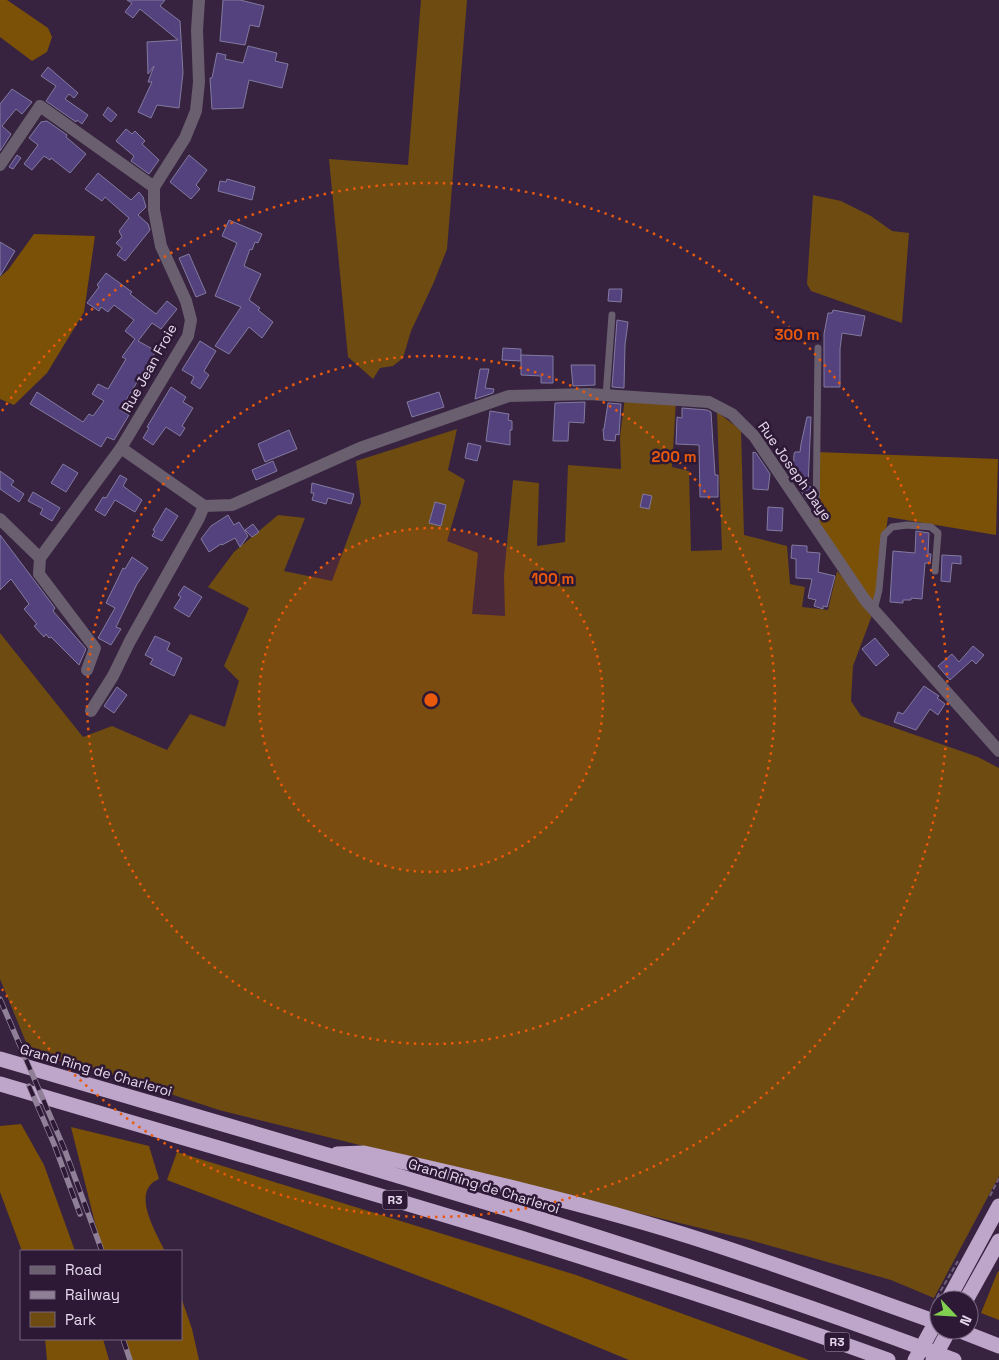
<svg xmlns="http://www.w3.org/2000/svg" width="999" height="1360" font-family="'Space Grotesk',sans-serif">
	<rect width="100%" height="100%" fill="#372340"/>
	<g fill="#6d4b11">
		<path d="M421 0H467L447 249 434 282 411 331 403 358 393 366 380 368 373 379 348 357 329 159 408 165Z"/>
		<path d="M813 195 841 201 871 216 892 231 909 233 902 323 811 291 807 284Z"/>
		<path d="M625 397 676 400 672 467 689 471 691 551 722 550 717 412 741 430 744 535 787 546 790 584 805 587 802 607 828 610 837 571 874 610 853 666 851 701 861 716 978 757 999 768V1176L934 1298 891 1280 746 1239 472 1173 219 1110 28 1047 0 979V633L83 737 112 726 167 750 190 714 225 727 239 681 224 666 249 608 208 587 234 552 278 515 305 518 284 571 332 581 361 503 356 461 457 429 448 470 465 480 447 541 478 553 472 614 505 616 504 576 513 480 539 483 537 546 565 542 568 465 621 469 620 437Z"/>
	</g>
	<g fill="#7a5106">
		<path d="M0 0H7L48 28 52 37 47 52 32 61 0 37Z"/>
		<path d="M34 234 95 236 84 312 47 373 14 405 0 399V277L8 270Z"/>
		<path d="M817 452 998 459 996 535 888 517 874 610 816 528Z"/>
		<path d="M21 1124 44 1165 75 1251H22L0 1192V1126Z"/>
		<path d="M71 1127 149 1146 159 1179C130 1191 156 1232 165 1251H102Z"/>
		<path d="M177 1152 576 1275 809 1360H629L508 1310 167 1180Z"/>
		<path d="M998 1271 999 1272V1320L981 1313Z"/>
		<path d="M181 1297 192 1329 199 1360H128L123 1339H181Z"/>
		<path d="M45 1339H103L109 1360H47Z"/>
	</g>
	<g fill="#53427d" stroke="#827aa0">
		<path d="M127 0H165L160 6 180 21 183 73 179 108 157 105 151 118 138 112 152 82H148L154 66 148 74 147 42 178 40 140 9 133 18 125 12 132 3Z"/>
		<path d="M223 0H240L264 6 259 27 250 25 245 45 220 41Z"/>
		<path d="M248 46 277 53 275 61 288 64 282 88 249 80 243 108 212 109 210 78H212L217 53 226 55 225 59 243 63Z"/>
		<path d="M48 67 78 93 74 98 69 94 65 99 88 115 82 124 77 120 76 122 46 101 56 86 41 76Z"/>
		<path d="M12 89 32 102 22 114 16 109 2 126 11 134 0 151V104Z"/>
		<path d="M108 107 117 115 111 122 103 115Z"/>
		<path d="M47 121 67 135 66 137 86 154 70 173 51 158 50 160 44 156 32 170 24 164 38 145 29 138 41 122Z"/>
		<path d="M126 129 132 134 135 131 145 141 142 144 159 160 149 174 131 161 134 156 116 141Z"/>
		<path d="M17 155 21 158 13 169 9 167Z"/>
		<path d="M189 155 207 170 196 185 200 189 191 199 170 182Z"/>
		<path d="M98 173 131 200 139 192 143 197 146 207 138 215 148 224 150 230 125 261 117 255 122 248 116 243 122 237 119 231 129 218 105 197 102 201 85 189Z"/>
		<path d="M227 179 255 187 252 200 218 191 220 181 226 182Z"/>
		<path d="M229 220 262 234 258 243 255 242 252 250 250 249 244 266 261 274 249 300 260 308 258 310 273 322 262 338 249 327 229 354 215 346 241 307 215 296 237 243 222 236Z"/>
		<path d="M0 242 15 251 0 276Z"/>
		<path d="M189 254 206 293 196 297 179 258Z"/>
		<path d="M106 273 132 292 130 294 156 314 167 301 177 309 161 329 152 323 138 341 156 351 120 410 129 415 114 440 107 437 101 447 30 404 37 392 83 422 89 414 93 416 104 401 92 394 98 384 108 389 126 359 122 357 135 339 125 331 134 320 114 305 108 312 101 307 99 311 87 303 99 287 97 285Z"/>
		<path d="M609 289H622L621 302 608 301Z"/>
		<path d="M833 310 865 316 861 336 842 333 840 349V387H824V334L828 313H832Z"/>
		<path d="M617 320 628 322 625 345 624 388 612 387Z"/>
		<path d="M200 341 216 351 204 371 209 375 200 389 191 383 194 377 182 370Z"/>
		<path d="M503 348 521 349V361L502 360Z"/>
		<path d="M521 355 553 356V383H541V376L521 375Z"/>
		<path d="M571 365H595V385L573 386Z"/>
		<path d="M480 369H489L485 388 494 389 493 393 475 399Z"/>
		<path d="M171 387 186 397 183 402 193 408 182 426 185 428 180 436 166 427 153 445 143 438 149 428 147 427Z"/>
		<path d="M439 392 444 407 412 417 407 402Z"/>
		<path d="M585 402 584 423 569 422 568 441H553L555 403Z"/>
		<path d="M608 403 621 404 619 435 616 434 615 441 604 440 603 429H604Z"/>
		<path d="M682 408 707 410 711 412 715 475H718V497H700L699 445 676 444 677 417 682 418Z"/>
		<path d="M490 411 509 414 508 420 512 421V430H510V445L486 441Z"/>
		<path d="M807 417H811L808 486 811 487 810 499H806L793 478 794 454 795 452H800L801 444Z"/>
		<path d="M289 430 297 449 265 462 258 444Z"/>
		<path d="M468 443 481 446 477 461 465 458Z"/>
		<path d="M753 452 756 453 770 474 768 490 753 489Z"/>
		<path d="M273 461 277 471 256 480 252 470Z"/>
		<path d="M63 464 78 473 66 492 51 483Z"/>
		<path d="M0 471 14 481 11 485 24 494 19 502 0 489Z"/>
		<path d="M120 475 127 479 123 486 142 500 135 512 115 500 105 516 95 510 103 497 106 498Z"/>
		<path d="M312 483 354 494 351 504 328 498 326 504 312 500 314 493H311Z"/>
		<path d="M33 492 60 508 52 521 40 514 43 509 28 501Z"/>
		<path d="M643 494 652 496 649 509 640 507Z"/>
		<path d="M435 502 446 505 441 526 429 523Z"/>
		<path d="M768 507 783 508 782 531 767 530Z"/>
		<path d="M166 508 178 516 162 541 152 536 155 531 153 530Z"/>
		<path d="M228 515 234 525 239 522 248 536 240 547 235 538 222 545 221 544 209 552 201 539 211 526Z"/>
		<path d="M253 524 259 532 252 537 245 530Z"/>
		<path d="M916 531 929 533 928 554H931L930 563H925L922 599 911 598V600H903V603L890 602 893 551 915 553Z"/>
		<path d="M0 535 55 608 53 611 86 649 79 665 51 637 49 638 46 634 44 637 34 626 37 624 24 609 29 604 11 579 0 590Z"/>
		<path d="M792 545 807 546V552L820 553 818 572 835 576 827 607 823 606V609L814 606 816 600 808 598 812 579 796 578V559L791 558Z"/>
		<path d="M942 555 961 556V564L952 563 950 582 941 581Z"/>
		<path d="M132 557 148 568 137 584 116 627 121 629 111 645 98 638 115 608 106 603 123 568 125 569Z"/>
		<path d="M184 586 202 597 189 617 174 608 181 597 178 595Z"/>
		<path d="M155 636 170 643 167 650 182 658 174 676 150 664 153 659 145 655Z"/>
		<path d="M875 638 889 655 876 666 862 649Z"/>
		<path d="M973 646 984 655 976 664 972 660 950 680 938 666 952 654 959 662Z"/>
		<path d="M924 686 939 696 937 698 945 704 938 715 930 709 916 730 894 722 898 712 903 714Z"/>
		<path d="M117 687 127 695 114 713 104 706Z"/>
	</g>
	<g fill="none" stroke-linecap="round" stroke-linejoin="round">
		<path stroke="#73627b" stroke-width="2" stroke-dasharray="5 2.5" stroke-linecap="butt" d="M990 1196 999 1178"/>
		<g stroke="#6a5f6e" stroke-width="7">
			<path d="M606 396 612 315"/>
			<path d="M816 525 818 348"/>
			<path d="M874 610 879 590 884 535 892 527 907 525 931 527 938 533 935 571"/>
		</g>
		<g stroke="#6a5f6e" stroke-width="12">
			<path d="M0 165 40 106 154 187"/>
			<path d="M204 506 232 505 360 448 509 396 589 394 709 402 732 414 754 436 865 600 999 751"/>
			<path d="M0 519 40 558 39 574 95 648 87 670"/>
			<path d="M40 558 121 448 188 336 191 320 186 301 161 246 154 210V187L185 138 196 111 199 82 197 30 199 0"/>
			<path d="M91 711 113 676 130 641 199 518 204 506 121 448"/>
		</g>
		<g stroke="#bea5ca" stroke-width="15">
			<path d="M0 1059C320 1153 642 1242 954 1360"/>
			<path d="M0 1084C297 1172 596 1254 888 1360"/>
			<path d="M337 1154 364 1153C471 1177 578 1202 682 1234 769 1261 854 1293 939 1323"/>
			<path d="M948 1300 999 1206"/>
			<path d="M966 1300 999 1241"/>
			<path d="M958 1330 999 1346"/>
		</g>
		<defs>
			<g id="rail">
				<path d="M0 999 64 1148 102 1251"/>
				<path d="M29 1086 54 1144 80 1214"/>
				<path d="M123 1339 130 1360"/>
			</g>
		</defs>
		<use href="#rail" stroke="#8f7f97" stroke-width="5.5"/>
		<use href="#rail" stroke="#2d1936" stroke-width="4" stroke-dasharray="11" stroke-linecap="butt"/>
		<path stroke="#73627b" stroke-width="2" stroke-dasharray="5 2.5" stroke-linecap="butt" d="M933 1304 958 1261"/>
		<g stroke="#bea5ca" stroke-width="15">
			<path d="M915 1360 939 1316"/>
			<path d="M933 1360 949 1330"/>
		</g>
	</g>
	<circle cx="431" cy="700" r="172" fill="#e8590c" fill-opacity=".12"/>
	<g fill="none" stroke="#e8590c" stroke-width="2.5" stroke-dasharray="2.5 5">
		<circle cx="431" cy="700" r="172"/>
		<circle cx="431" cy="700" r="344"/>
		<path d="M2 411A517 517 0 1 1 2 989"/>
	</g>
	<g text-anchor="middle" stroke-width="5" stroke-linejoin="round" paint-order="stroke">
		<g fill="#2d1936" stroke="#ae9fb5" stroke-width="1">
			<rect x="382.5" y="1190.5" width="25" height="19" rx="4"/>
			<rect x="824.5" y="1332.5" width="25" height="19" rx="4"/>
		</g>
		<g font-size="12" font-weight="bold" fill="#e6d9ec">
			<text x="395" y="1204">R3</text>
			<text x="837" y="1346">R3</text>
		</g>
		<g font-size="14" fill="#e6d9ec" stroke="#2d1936">
			<text transform="translate(149 368) rotate(-61)" y="5">Rue Jean Froie</text>
			<text transform="translate(795 471) rotate(55)" y="5">Rue Joseph Daye</text>
			<text transform="translate(96 1070) rotate(16)" y="5">Grand Ring de Charleroi</text>
			<text transform="translate(484 1186) rotate(17)" y="5">Grand Ring de Charleroi</text>
		</g>
	</g>
	<circle cx="431" cy="700" r="8" fill="#e8590c" stroke="#2d1936" stroke-width="2.5"/>
	<g font-size="15" text-anchor="middle" font-weight="bold" fill="#e8590c" stroke="#2d1936" stroke-width="5" stroke-linejoin="round" paint-order="stroke">
		<text x="797" y="340">300 m</text>
		<text x="674" y="462">200 m</text>
		<text x="553" y="584">100 m</text>
	</g>
	<rect x="20" y="1250" width="162" height="90" fill="#2d1936" stroke="#77667f"/>
	<rect x="30" y="1266" width="25" height="8" fill="#6a5f6e" stroke="#77667f"/>
	<text x="65" y="1275" font-size="15" fill="#e6d9ec">Road</text>
	<rect x="30" y="1291" width="25" height="8" fill="#8f7f97" stroke="#77667f"/>
	<text x="65" y="1300" font-size="15" fill="#e6d9ec">Railway</text>
	<rect x="30" y="1312" width="25" height="15" fill="#6d4b11" stroke="#77667f"/>
	<text x="65" y="1325" font-size="15" fill="#e6d9ec">Park</text>
	<g transform="translate(954 1315) rotate(115)"><circle r="24" fill="#2d1936" stroke="#77667f"/>
	<path d="M0-4L9 19L0 12L-9 19Z" fill="#82d04f"/>
	<text y="-8" font-size="14" font-weight="bold" text-anchor="middle" fill="#e6d9ec">N</text>
	</g>
</svg>
